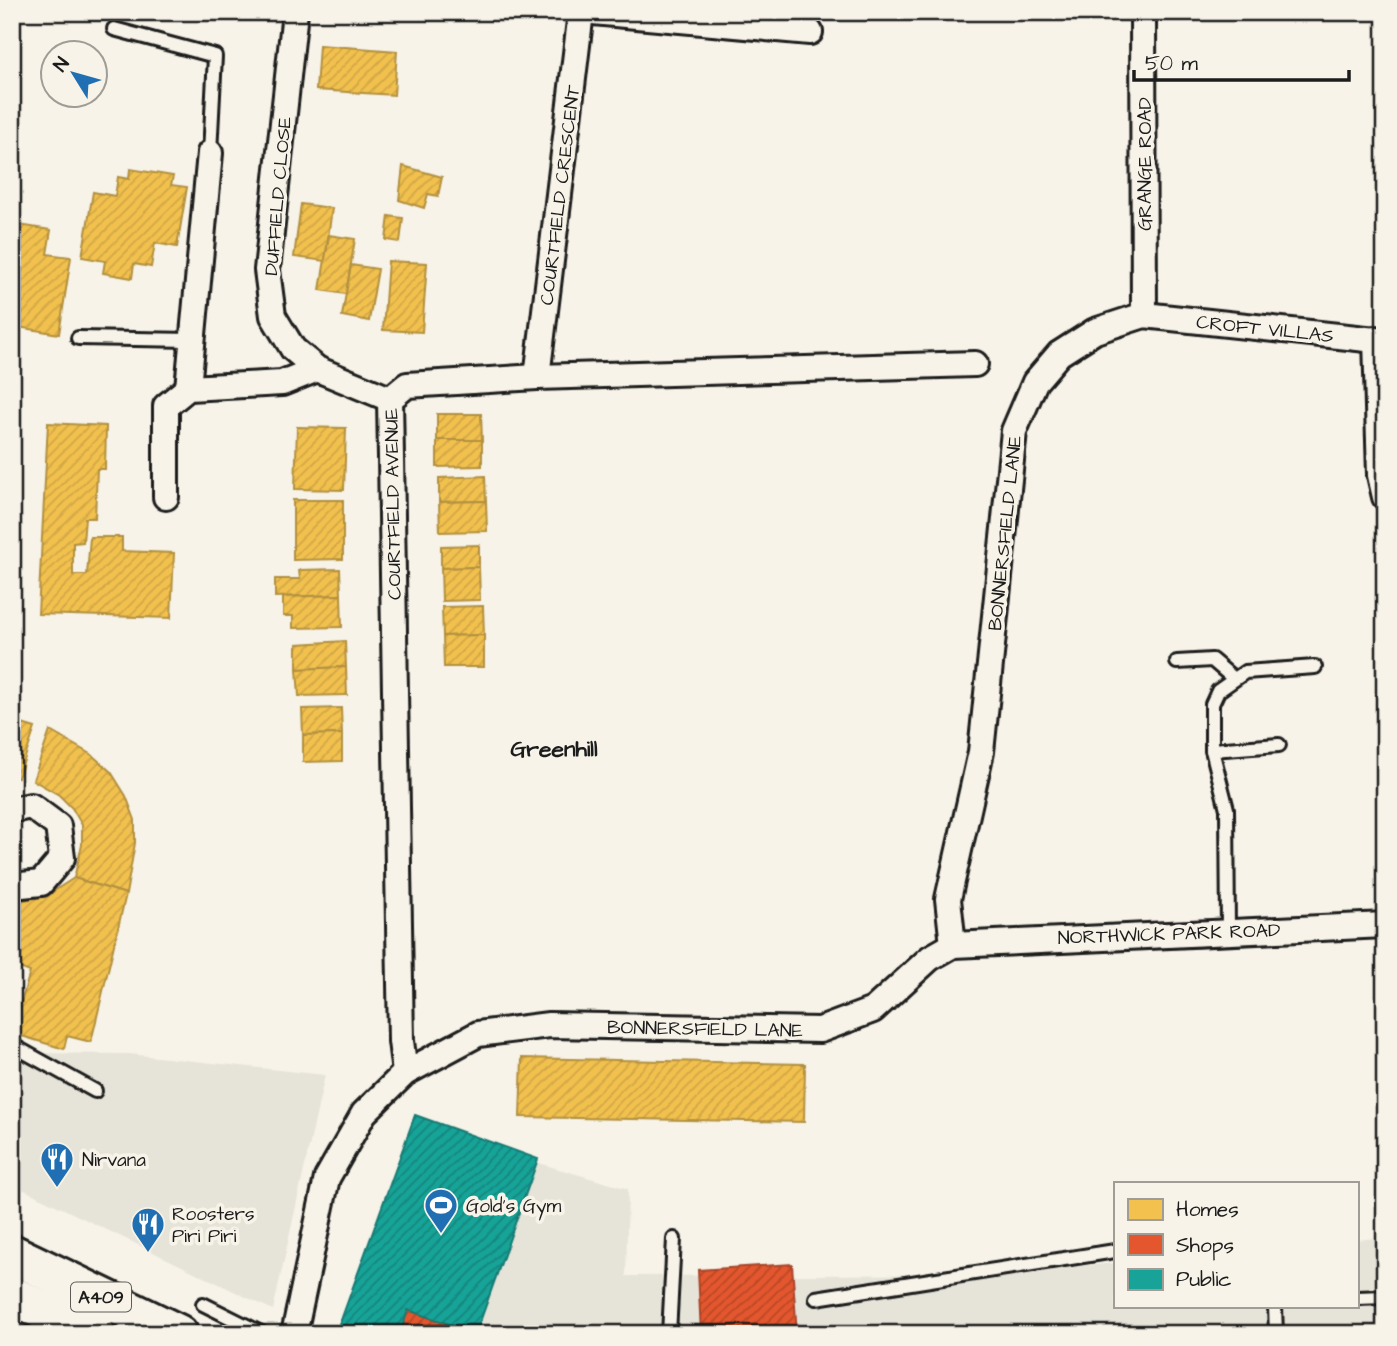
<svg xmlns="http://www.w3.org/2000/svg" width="1397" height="1346" font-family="'Architects Daughter',sans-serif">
	<defs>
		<pattern id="homes-hatch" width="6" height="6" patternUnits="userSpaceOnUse" patternTransform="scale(1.75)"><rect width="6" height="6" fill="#f2c14e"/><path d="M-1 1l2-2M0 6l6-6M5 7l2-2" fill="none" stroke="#cfa544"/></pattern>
		<pattern id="shops-hatch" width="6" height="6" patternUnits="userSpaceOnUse" patternTransform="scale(1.75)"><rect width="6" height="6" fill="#e4572e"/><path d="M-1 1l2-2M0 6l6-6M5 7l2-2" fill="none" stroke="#b84726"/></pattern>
		<pattern id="public-hatch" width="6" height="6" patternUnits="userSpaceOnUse" patternTransform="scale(1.75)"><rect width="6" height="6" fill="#17a398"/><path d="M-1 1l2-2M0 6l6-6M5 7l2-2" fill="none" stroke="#14847b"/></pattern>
	</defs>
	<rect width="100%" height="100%" fill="#f7f3e8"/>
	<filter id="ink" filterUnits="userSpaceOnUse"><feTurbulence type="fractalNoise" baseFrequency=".0143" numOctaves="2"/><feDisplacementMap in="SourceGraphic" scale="14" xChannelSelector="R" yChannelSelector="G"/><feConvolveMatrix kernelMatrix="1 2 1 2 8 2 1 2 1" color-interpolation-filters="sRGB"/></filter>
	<g filter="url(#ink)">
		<g fill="#e6e3d9">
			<path d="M12 1047 27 1053 129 1054 325 1075 273 1310 12 1184Z"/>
			<path d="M414 1127 628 1189 626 1276 996 1274 1115 1263V1306H1357V1240L1385 1237V1334H338Z"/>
		</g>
		<g fill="url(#homes-hatch)" stroke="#b2903f" stroke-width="2">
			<path d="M319 45 397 51 394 95 316 90Z"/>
			<path d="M403 166 442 177 438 196 428 194 424 208 399 200Z"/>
			<path d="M130 169 173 176 171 185 187 187 177 247 155 243 151 267 134 264 132 278 103 273 105 261 82 257 93 192 115 196 118 177 129 179Z"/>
			<path d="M301 204 332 208 325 261 294 257Z"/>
			<path d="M389 216 403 218 400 242 386 240Z"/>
			<path d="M13 224 51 230 47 254 71 257 59 334 12 326Z"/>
			<path d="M329 235 355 239 346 294 320 290Z"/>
			<path d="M388 261 427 263 422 332 383 330Z"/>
			<path d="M351 265 378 269 369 321 342 316Z"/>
			<path d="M437 414H481L482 440H437Z"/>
			<path d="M48 423 106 426 105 469H97L95 518H85L83 542 73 543V575H87L90 537H122V551L174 553 171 618 38 614Z"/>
			<path d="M297 427 346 428 344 490 295 489Z"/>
			<path d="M437 440H482V466L437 467Z"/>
			<path d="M485 476 486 501 439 502V478Z"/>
			<path d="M293 500H343V559L293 560Z"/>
			<path d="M486 501 487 531 440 532 439 502Z"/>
			<path d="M479 545V567L441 568V546Z"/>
			<path d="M479 567 480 600 442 601 441 568Z"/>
			<path d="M340 569 341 595 275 597V579H300L299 570Z"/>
			<path d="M341 595 342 627 293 628V616H283V597Z"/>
			<path d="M483 606 484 635 443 636 442 607Z"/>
			<path d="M484 635V667H444L443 636Z"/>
			<path d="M345 641 346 667 297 669V644Z"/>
			<path d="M346 667 347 695 299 696 297 669Z"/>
			<path d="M341 708 342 734 303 735 302 709Z"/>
			<path d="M12 721 35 728 18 778 12 776Z"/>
			<path d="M50 731 92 755 111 772 126 796 135 820V843L126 894 74 878 82 845V825L72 808 59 795 33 780Z"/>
			<path d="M342 734V761L303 762V735Z"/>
			<path d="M74 878 126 894 91 1042 67 1036 64 1049 12 1033 30 972 12 965V900H25L49 894Z"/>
			<path d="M522 1058 805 1064 804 1122 520 1117Z"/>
		</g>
		<g fill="url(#shops-hatch)" stroke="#a84529" stroke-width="2">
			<path d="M792 1264 797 1334H701L698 1270Z"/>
			<path d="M408 1310 475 1334H400Z"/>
		</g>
		<path fill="url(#public-hatch)" stroke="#187a73" stroke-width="2" d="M415 1115 538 1159 476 1333 408 1310 400 1334H336Z"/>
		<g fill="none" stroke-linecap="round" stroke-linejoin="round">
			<defs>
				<g id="lane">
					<path d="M114 29 215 56 210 153"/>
					<path d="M78 338 192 340"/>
					<path d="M1177 662 1212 660 1233 678"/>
					<path d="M1212 750 1279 745"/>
					<path d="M1228 930 1227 809 1212 750V704L1218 691 1245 672 1315 667"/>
					<path d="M12 1045 95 1091"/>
					<path d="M816 1298 1115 1251"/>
					<path d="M1357 1298 1385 1297"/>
					<path d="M203 1304 263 1334"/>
					<path d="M1275 1306 1276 1334"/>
					<path d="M669 1334 674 1239"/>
				</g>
				<g id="street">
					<path d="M295 12 267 270 273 316 293 349 317 369 390 399"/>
					<path d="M593 12 810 32"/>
					<path d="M1143 12 1144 315"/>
					<path d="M1376 339 1380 475 1385 497"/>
					<path d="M537 377 581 12"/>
					<path d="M188 388 210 153"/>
					<path d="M166 497V406L188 388 282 383 317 369"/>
					<path d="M12 810 31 806 58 826 62 858 41 883 12 886"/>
					<path d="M953 945 948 899 981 752 1014 431 1035 382 1059 354 1095 331 1144 315 1385 341"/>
					<path d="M405 1073 401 1041 390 399 407 385 537 377 975 364"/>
					<path d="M294 1334 327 1178 364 1113 405 1073 478 1034 549 1025 820 1030 873 1010 930 958 953 945 1385 925"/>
				</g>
				<g id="primary">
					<path d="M12 1254 178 1334"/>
					<path d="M12 1296 96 1334"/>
				</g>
			</defs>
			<use href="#lane" stroke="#1c1c1c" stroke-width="18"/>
			<use href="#street" stroke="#1c1c1c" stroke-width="30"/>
			<use href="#primary" stroke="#1c1c1c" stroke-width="44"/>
			<use href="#lane" stroke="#f7f3e8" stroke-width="12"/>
			<use href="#street" stroke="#f7f3e8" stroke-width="24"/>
			<use href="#primary" stroke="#f7f3e8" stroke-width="38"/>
		</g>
	</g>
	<defs>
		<symbol id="restaurant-pin" viewBox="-11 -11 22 30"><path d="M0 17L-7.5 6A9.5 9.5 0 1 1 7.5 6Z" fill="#1f6fb2" stroke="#f7f3e8"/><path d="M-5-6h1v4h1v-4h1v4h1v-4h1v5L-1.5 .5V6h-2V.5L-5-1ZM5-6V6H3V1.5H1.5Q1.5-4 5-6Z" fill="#fff"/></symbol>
		<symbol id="stadium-pin" viewBox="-11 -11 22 30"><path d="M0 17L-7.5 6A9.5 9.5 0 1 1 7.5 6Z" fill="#1f6fb2" stroke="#f7f3e8"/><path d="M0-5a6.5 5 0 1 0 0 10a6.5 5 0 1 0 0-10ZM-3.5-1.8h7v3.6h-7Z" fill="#fff"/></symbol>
	</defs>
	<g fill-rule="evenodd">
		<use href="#restaurant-pin" x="38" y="1140" width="38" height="52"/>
		<use href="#stadium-pin" x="422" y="1186" width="38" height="52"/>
		<use href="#restaurant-pin" x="129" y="1205" width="38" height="52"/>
	</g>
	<g text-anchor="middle" stroke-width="7" stroke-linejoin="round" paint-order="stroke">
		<rect fill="#f7f3e8" stroke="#5e5c59" stroke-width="2" x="71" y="1282.5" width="60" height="29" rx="5"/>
		<g font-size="18" font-weight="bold" fill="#1c1c1c">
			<text x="101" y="1303">A409</text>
		</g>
		<g font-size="19" fill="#1c1c1c" stroke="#f7f3e8">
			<text transform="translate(1144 164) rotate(-90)" y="7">GRANGE ROAD</text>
			<text transform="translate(559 195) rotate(-83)" y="7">COURTFIELD CRESCENT</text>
			<text transform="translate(277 196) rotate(-85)" y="7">DUFFIELD CLOSE</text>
			<text transform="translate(1265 328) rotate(6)" y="7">CROFT VILLAS</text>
			<text transform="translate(392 504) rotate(-91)" y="7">COURTFIELD AVENUE</text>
			<text transform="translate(1004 533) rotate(-84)" y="7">BONNERSFIELD LANE</text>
			<text transform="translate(1169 933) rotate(-2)" y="7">NORTHWICK PARK ROAD</text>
			<text transform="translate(705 1028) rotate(1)" y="7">BONNERSFIELD LANE</text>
		</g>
		<g font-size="19" fill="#1c1c1c" stroke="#f7f3e8" text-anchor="start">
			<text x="82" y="1166">Nirvana</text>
			<text x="466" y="1212">Gold's Gym</text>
			<text x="172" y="1220">Roosters<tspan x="172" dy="22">Piri Piri</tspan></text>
		</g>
		<g font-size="23" font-weight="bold" fill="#1c1c1c" stroke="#f7f3e8">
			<text x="554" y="756">Greenhill</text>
		</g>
	</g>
	<rect width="1397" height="1346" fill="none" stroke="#f7f3e8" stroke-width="42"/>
	<rect x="21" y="21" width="1355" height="1304" fill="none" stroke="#1c1c1c" stroke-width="2.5" filter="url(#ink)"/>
	<rect x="1114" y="1182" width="245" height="126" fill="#f7f3e8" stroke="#9f9d96" stroke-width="2"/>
	<rect x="1128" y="1199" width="35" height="21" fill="#f2c14e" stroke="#9f9d96" stroke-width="2"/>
	<text x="1176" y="1216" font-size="21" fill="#1c1c1c">Homes</text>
	<rect x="1128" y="1234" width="35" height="21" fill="#e4572e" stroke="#9f9d96" stroke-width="2"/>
	<text x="1176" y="1252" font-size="21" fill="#1c1c1c">Shops</text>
	<rect x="1128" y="1269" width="35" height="21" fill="#17a398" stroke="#9f9d96" stroke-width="2"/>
	<text x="1176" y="1286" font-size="21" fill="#1c1c1c">Public</text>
	<g transform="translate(74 74) rotate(307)"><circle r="33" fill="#f7f3e8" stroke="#9f9d96" stroke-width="2"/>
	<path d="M0-5L12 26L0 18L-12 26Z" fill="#1f6fb2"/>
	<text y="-10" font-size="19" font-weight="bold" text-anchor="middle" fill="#1c1c1c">N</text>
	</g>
	<path d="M1134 70v10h215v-10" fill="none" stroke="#1c1c1c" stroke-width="3.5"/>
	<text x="1145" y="70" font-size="21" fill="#1c1c1c" stroke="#f7f3e8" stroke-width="5" paint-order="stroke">50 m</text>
</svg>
